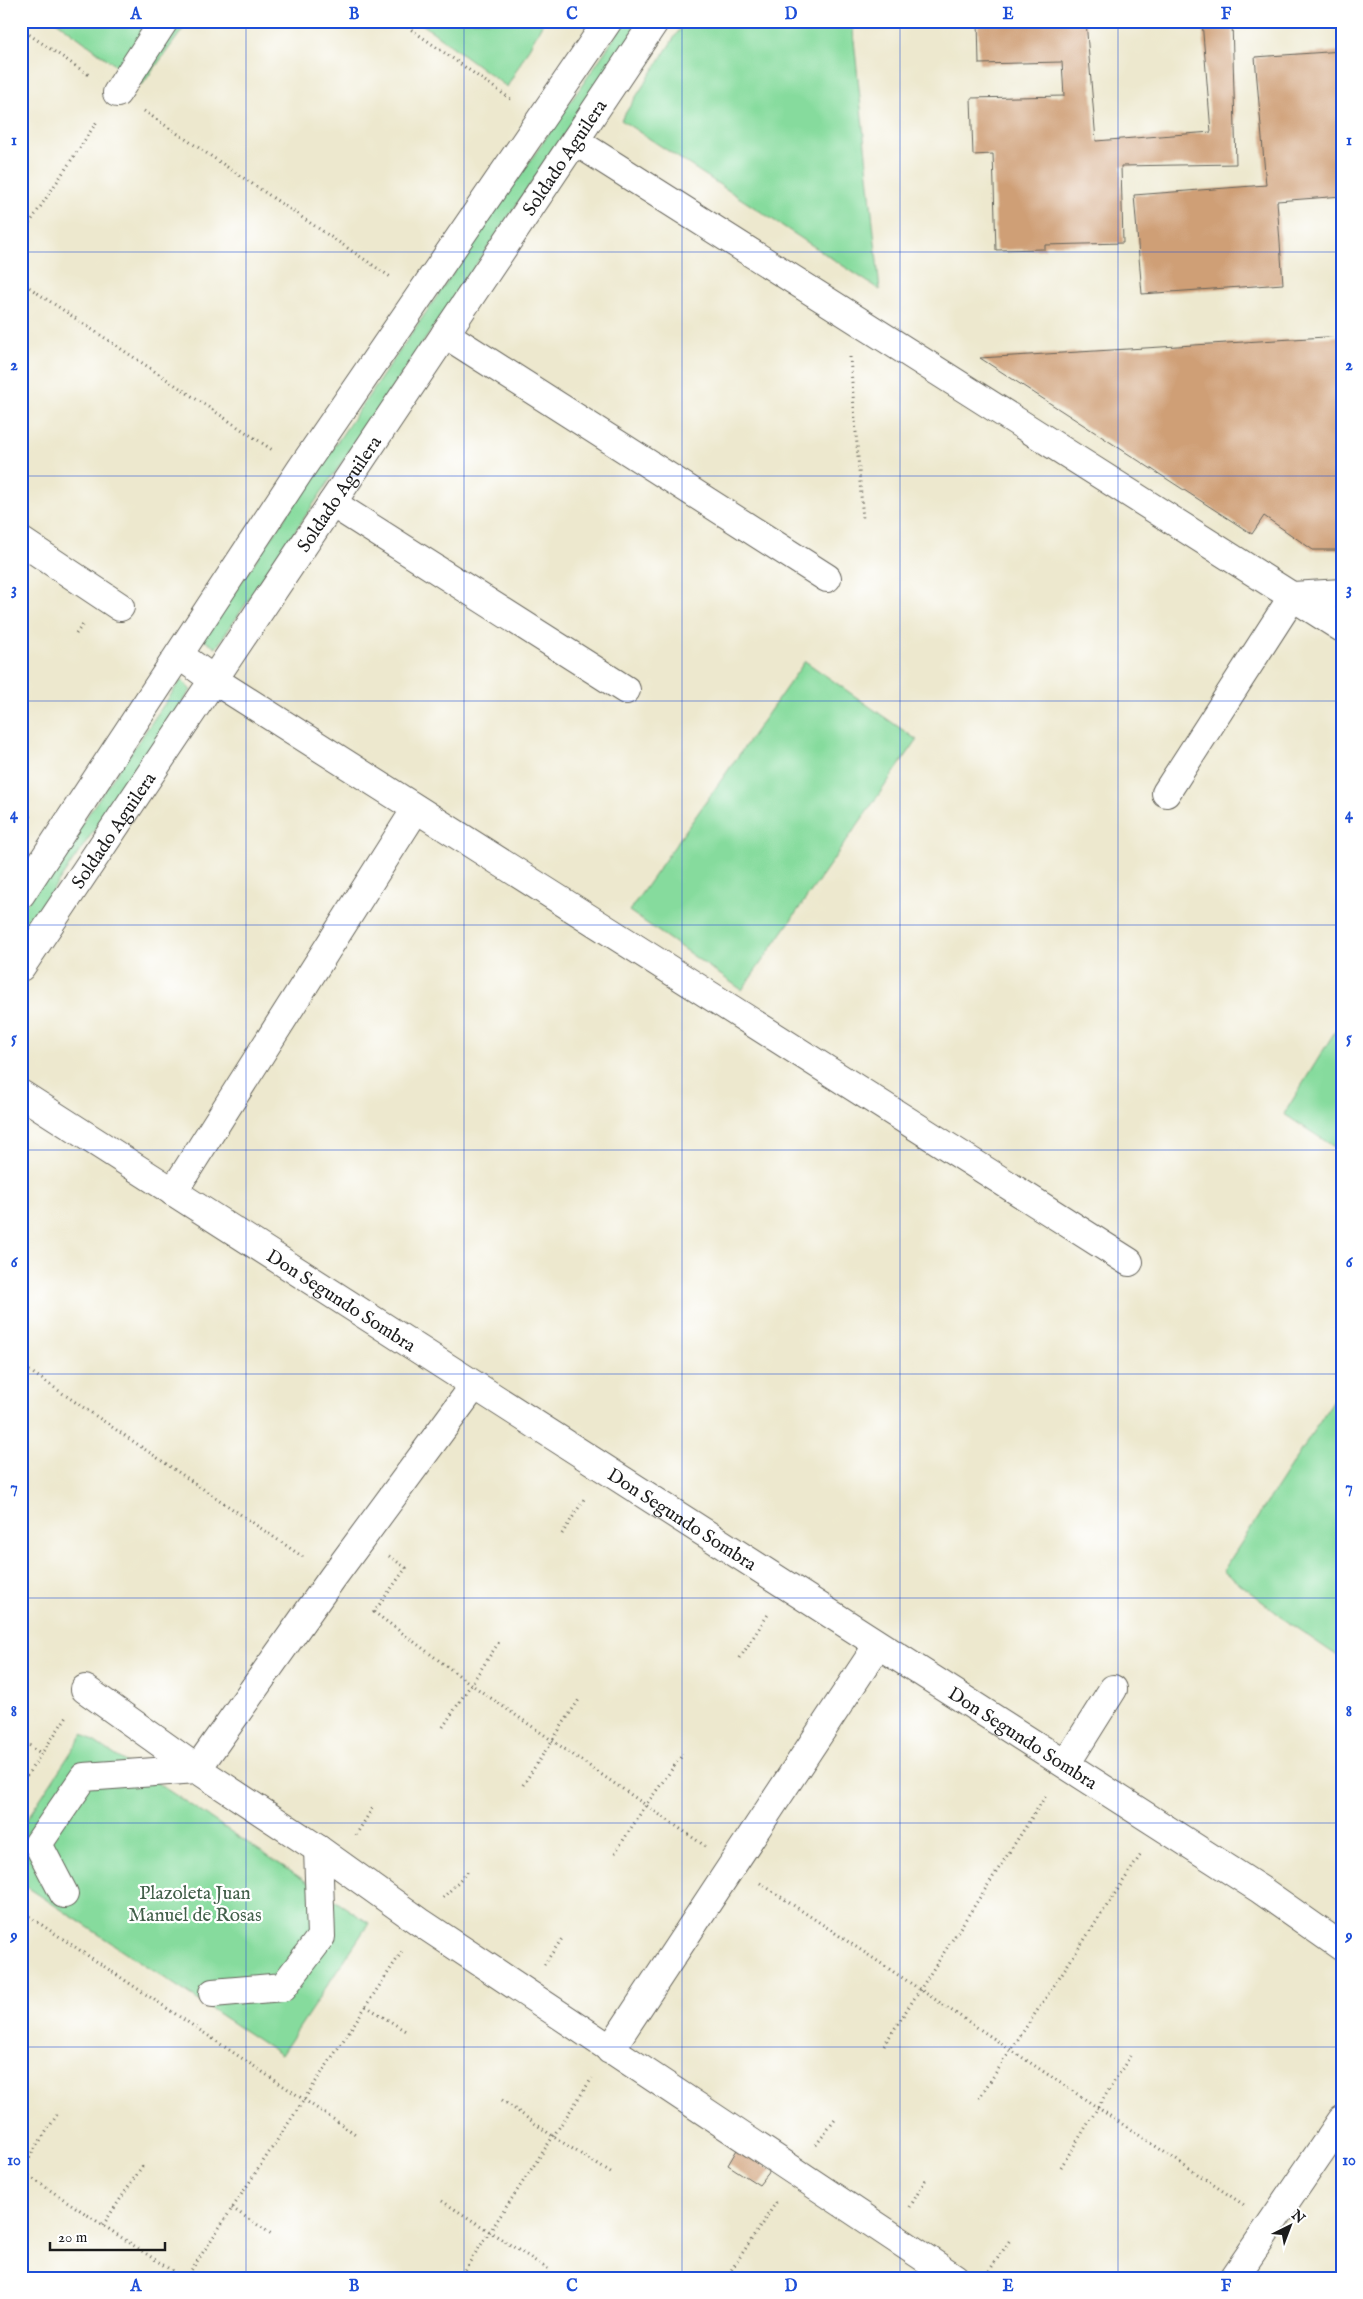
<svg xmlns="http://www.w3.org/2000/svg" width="1363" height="2299" font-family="'IM FELL English',serif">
	<rect width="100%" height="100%" fill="#fff"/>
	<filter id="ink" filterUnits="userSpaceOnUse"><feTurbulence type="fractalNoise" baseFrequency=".02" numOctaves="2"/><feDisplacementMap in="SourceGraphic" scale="10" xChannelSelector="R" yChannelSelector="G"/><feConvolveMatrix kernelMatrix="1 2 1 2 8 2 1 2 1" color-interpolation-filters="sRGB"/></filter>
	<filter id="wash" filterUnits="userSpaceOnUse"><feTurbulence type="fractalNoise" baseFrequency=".0096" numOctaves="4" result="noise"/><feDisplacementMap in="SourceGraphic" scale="20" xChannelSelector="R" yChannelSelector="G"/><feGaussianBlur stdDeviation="1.12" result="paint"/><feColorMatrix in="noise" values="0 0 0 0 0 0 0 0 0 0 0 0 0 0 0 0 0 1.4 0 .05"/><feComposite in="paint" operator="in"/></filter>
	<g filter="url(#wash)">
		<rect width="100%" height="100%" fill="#ede8ce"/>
		<g fill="#86db9d" stroke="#517c5c">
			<path d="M56 21H189L142 85Z"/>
			<path d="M418 21H544L507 87Z"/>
			<path d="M626 21H641L216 648 202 639Z"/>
			<path d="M685 21H852L880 290 621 120Z"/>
			<path d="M805 661 917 740 742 990 629 911Z"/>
			<path d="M181 680 191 690 21 936V911Z"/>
			<path d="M1342 1020V1152L1284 1114Z"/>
			<path d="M1336 1396 1342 1401V1659L1292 1625 1223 1571Z"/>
			<path d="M83 1734 369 1923 281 2055 21 1883V1828Z"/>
		</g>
		<g id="blocks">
			<g fill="#cf9f76">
				<path d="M978 21H1086L1096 141 1211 132 1202 21H1232L1236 164 1121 166 1123 243 1045 245V249L996 250 993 154 973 155 971 98 1064 96 1062 62 979 64Z"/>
				<path d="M1342 51V196L1277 201 1283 284 1142 294 1134 195 1266 185 1255 57Z"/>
				<path d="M1342 336V550H1313L1264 516 1252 534 980 358Z"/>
				<path d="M738 2148 771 2170 759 2185 728 2165Z"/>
			</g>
		</g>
	</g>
	<g filter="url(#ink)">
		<use href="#blocks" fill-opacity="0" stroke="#65635a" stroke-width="1"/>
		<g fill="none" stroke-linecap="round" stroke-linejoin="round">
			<defs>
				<g id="minor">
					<path d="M117 93 164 21"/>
					<path d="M575 141 1342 628"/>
					<path d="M445 334 827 578"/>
					<path d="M332 503 626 690"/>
					<path d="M21 541 120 607"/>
					<path d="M179 655 214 680 1129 1262"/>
					<path d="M1166 793 1293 596 1342 593"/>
					<path d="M21 894 301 469 608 21"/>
					<path id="s1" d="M21 967 655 21"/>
					<path id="s2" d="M21 1094 1261 1890 1342 1947"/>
					<path d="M173 1192 416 809"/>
					<path d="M85 1689 197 1769 318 1849 420 1922 955 2278"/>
					<path d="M1066 1764 1113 1689"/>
					<path d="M64 1894 38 1844 84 1777 197 1769 333 1577 474 1386"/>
					<path d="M213 1993 283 1987 321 1937 318 1849"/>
					<path d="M610 2050 878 1645"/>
					<path d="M1234 2278 1342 2120"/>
				</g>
			</defs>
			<use href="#minor" stroke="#65635a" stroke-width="30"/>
			<g stroke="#65635a" stroke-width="3" stroke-dasharray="1 4" stroke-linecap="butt">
				<path d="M399 21 512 100"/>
				<path d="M21 29 89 75"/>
				<path d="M144 111 392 278"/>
				<path d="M21 236 98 120"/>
				<path d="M21 282 274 451"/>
				<path d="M850 357 863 520"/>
				<path d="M76 634 83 624"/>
				<path d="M21 723 22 721"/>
				<path d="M21 812 31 818"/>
				<path d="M21 1365 306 1559"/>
				<path d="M562 1534 586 1496"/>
				<path d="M389 1556 406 1568 374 1612 472 1685 705 1846"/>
				<path d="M740 1658 769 1613"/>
				<path d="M443 1727 499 1642"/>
				<path d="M21 1740 42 1754"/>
				<path d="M21 1784 67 1716"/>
				<path d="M523 1785 580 1698"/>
				<path d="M356 1835 374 1806"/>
				<path d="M615 1853 646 1805 683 1754"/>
				<path d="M760 1883 1244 2205"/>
				<path d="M443 1898 470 1869"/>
				<path d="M21 1911 357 2135"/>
				<path d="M544 1965 563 1937"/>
				<path d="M366 2006 407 2032"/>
				<path d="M884 2045 1047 1794"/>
				<path d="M979 2098 1142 1853"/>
				<path d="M502 2100 554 2137 614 2175"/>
				<path d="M816 2145 837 2117"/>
				<path d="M1061 2167 1130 2056"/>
				<path d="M21 2170 57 2115"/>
				<path d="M21 2171 183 2278"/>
				<path d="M442 2201 551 2271"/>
				<path d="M910 2207 926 2179"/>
				<path d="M232 2208 273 2235"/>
				<path d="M103 2225 143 2165"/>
				<path d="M989 2271 1010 2240"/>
				<path d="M186 2278 403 1950"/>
				<path d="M459 2278 592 2078"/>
				<path d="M726 2278 777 2201"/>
			</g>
			<use href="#minor" stroke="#fff" stroke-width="28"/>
		</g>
	</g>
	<path fill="none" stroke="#1d4ed8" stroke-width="1" stroke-opacity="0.55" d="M246 21V2278M464 21V2278M682 21V2278M900 21V2278M1118 21V2278M21 252H1342M21 476H1342M21 701H1342M21 925H1342M21 1150H1342M21 1374H1342M21 1598H1342M21 1823H1342M21 2047H1342"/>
	<g text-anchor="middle" stroke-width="4.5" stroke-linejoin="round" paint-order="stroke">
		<g font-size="19" fill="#1c1c1c" stroke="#fff">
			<text dy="7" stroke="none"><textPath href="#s1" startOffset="975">Soldado Aguilera</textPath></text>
			<text dy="7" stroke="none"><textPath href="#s1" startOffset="570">Soldado Aguilera</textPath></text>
			<text dy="7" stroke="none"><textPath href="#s1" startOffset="165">Soldado Aguilera</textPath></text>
			<text dy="7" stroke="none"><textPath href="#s2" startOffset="381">Don Segundo Sombra</textPath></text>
			<text dy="7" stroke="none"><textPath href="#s2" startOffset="786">Don Segundo Sombra</textPath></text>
			<text dy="7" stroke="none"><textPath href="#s2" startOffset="1191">Don Segundo Sombra</textPath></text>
		</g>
		<g font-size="19" fill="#415f49" stroke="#fff">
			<text x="195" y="1899">Plazoleta Juan<tspan x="195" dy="22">Manuel de Rosas</tspan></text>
		</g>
	</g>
	<rect width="1363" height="2299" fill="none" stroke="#fff" stroke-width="55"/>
	<g transform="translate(1290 2226) rotate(42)" stroke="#ffffff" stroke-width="4" paint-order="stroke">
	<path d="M0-4L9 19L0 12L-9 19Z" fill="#1c1c1c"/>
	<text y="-8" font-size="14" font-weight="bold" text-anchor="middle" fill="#1c1c1c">N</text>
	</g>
	<path d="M50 2242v8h115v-8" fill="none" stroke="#1c1c1c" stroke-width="2.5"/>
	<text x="58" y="2242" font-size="15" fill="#1c1c1c" stroke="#ffffff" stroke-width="4" paint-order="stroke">20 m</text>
	<rect x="28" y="28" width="1308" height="2244" fill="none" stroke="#1d4ed8" stroke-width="2"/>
	<g font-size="16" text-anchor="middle" font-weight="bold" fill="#1d4ed8">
		<text x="136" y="19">A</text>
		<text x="354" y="19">B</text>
		<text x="572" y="19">C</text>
		<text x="791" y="19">D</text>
		<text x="1008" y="19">E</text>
		<text x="1226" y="19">F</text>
		<text x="14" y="145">1</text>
		<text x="1349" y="145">1</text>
		<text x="14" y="370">2</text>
		<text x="1349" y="370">2</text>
		<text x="14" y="594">3</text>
		<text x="1349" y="594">3</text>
		<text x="14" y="819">4</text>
		<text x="1349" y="819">4</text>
		<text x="14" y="1043">5</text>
		<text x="1349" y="1043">5</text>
		<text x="14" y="1267">6</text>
		<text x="1349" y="1267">6</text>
		<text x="14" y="1492">7</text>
		<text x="1349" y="1492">7</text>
		<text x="14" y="1716">8</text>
		<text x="1349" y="1716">8</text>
		<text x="14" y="1941">9</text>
		<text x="1349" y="1941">9</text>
		<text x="14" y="2165">10</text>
		<text x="1349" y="2165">10</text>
		<text x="136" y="2291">A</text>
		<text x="354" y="2291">B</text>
		<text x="572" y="2291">C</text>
		<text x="791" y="2291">D</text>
		<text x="1008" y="2291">E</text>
		<text x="1226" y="2291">F</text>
	</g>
</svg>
